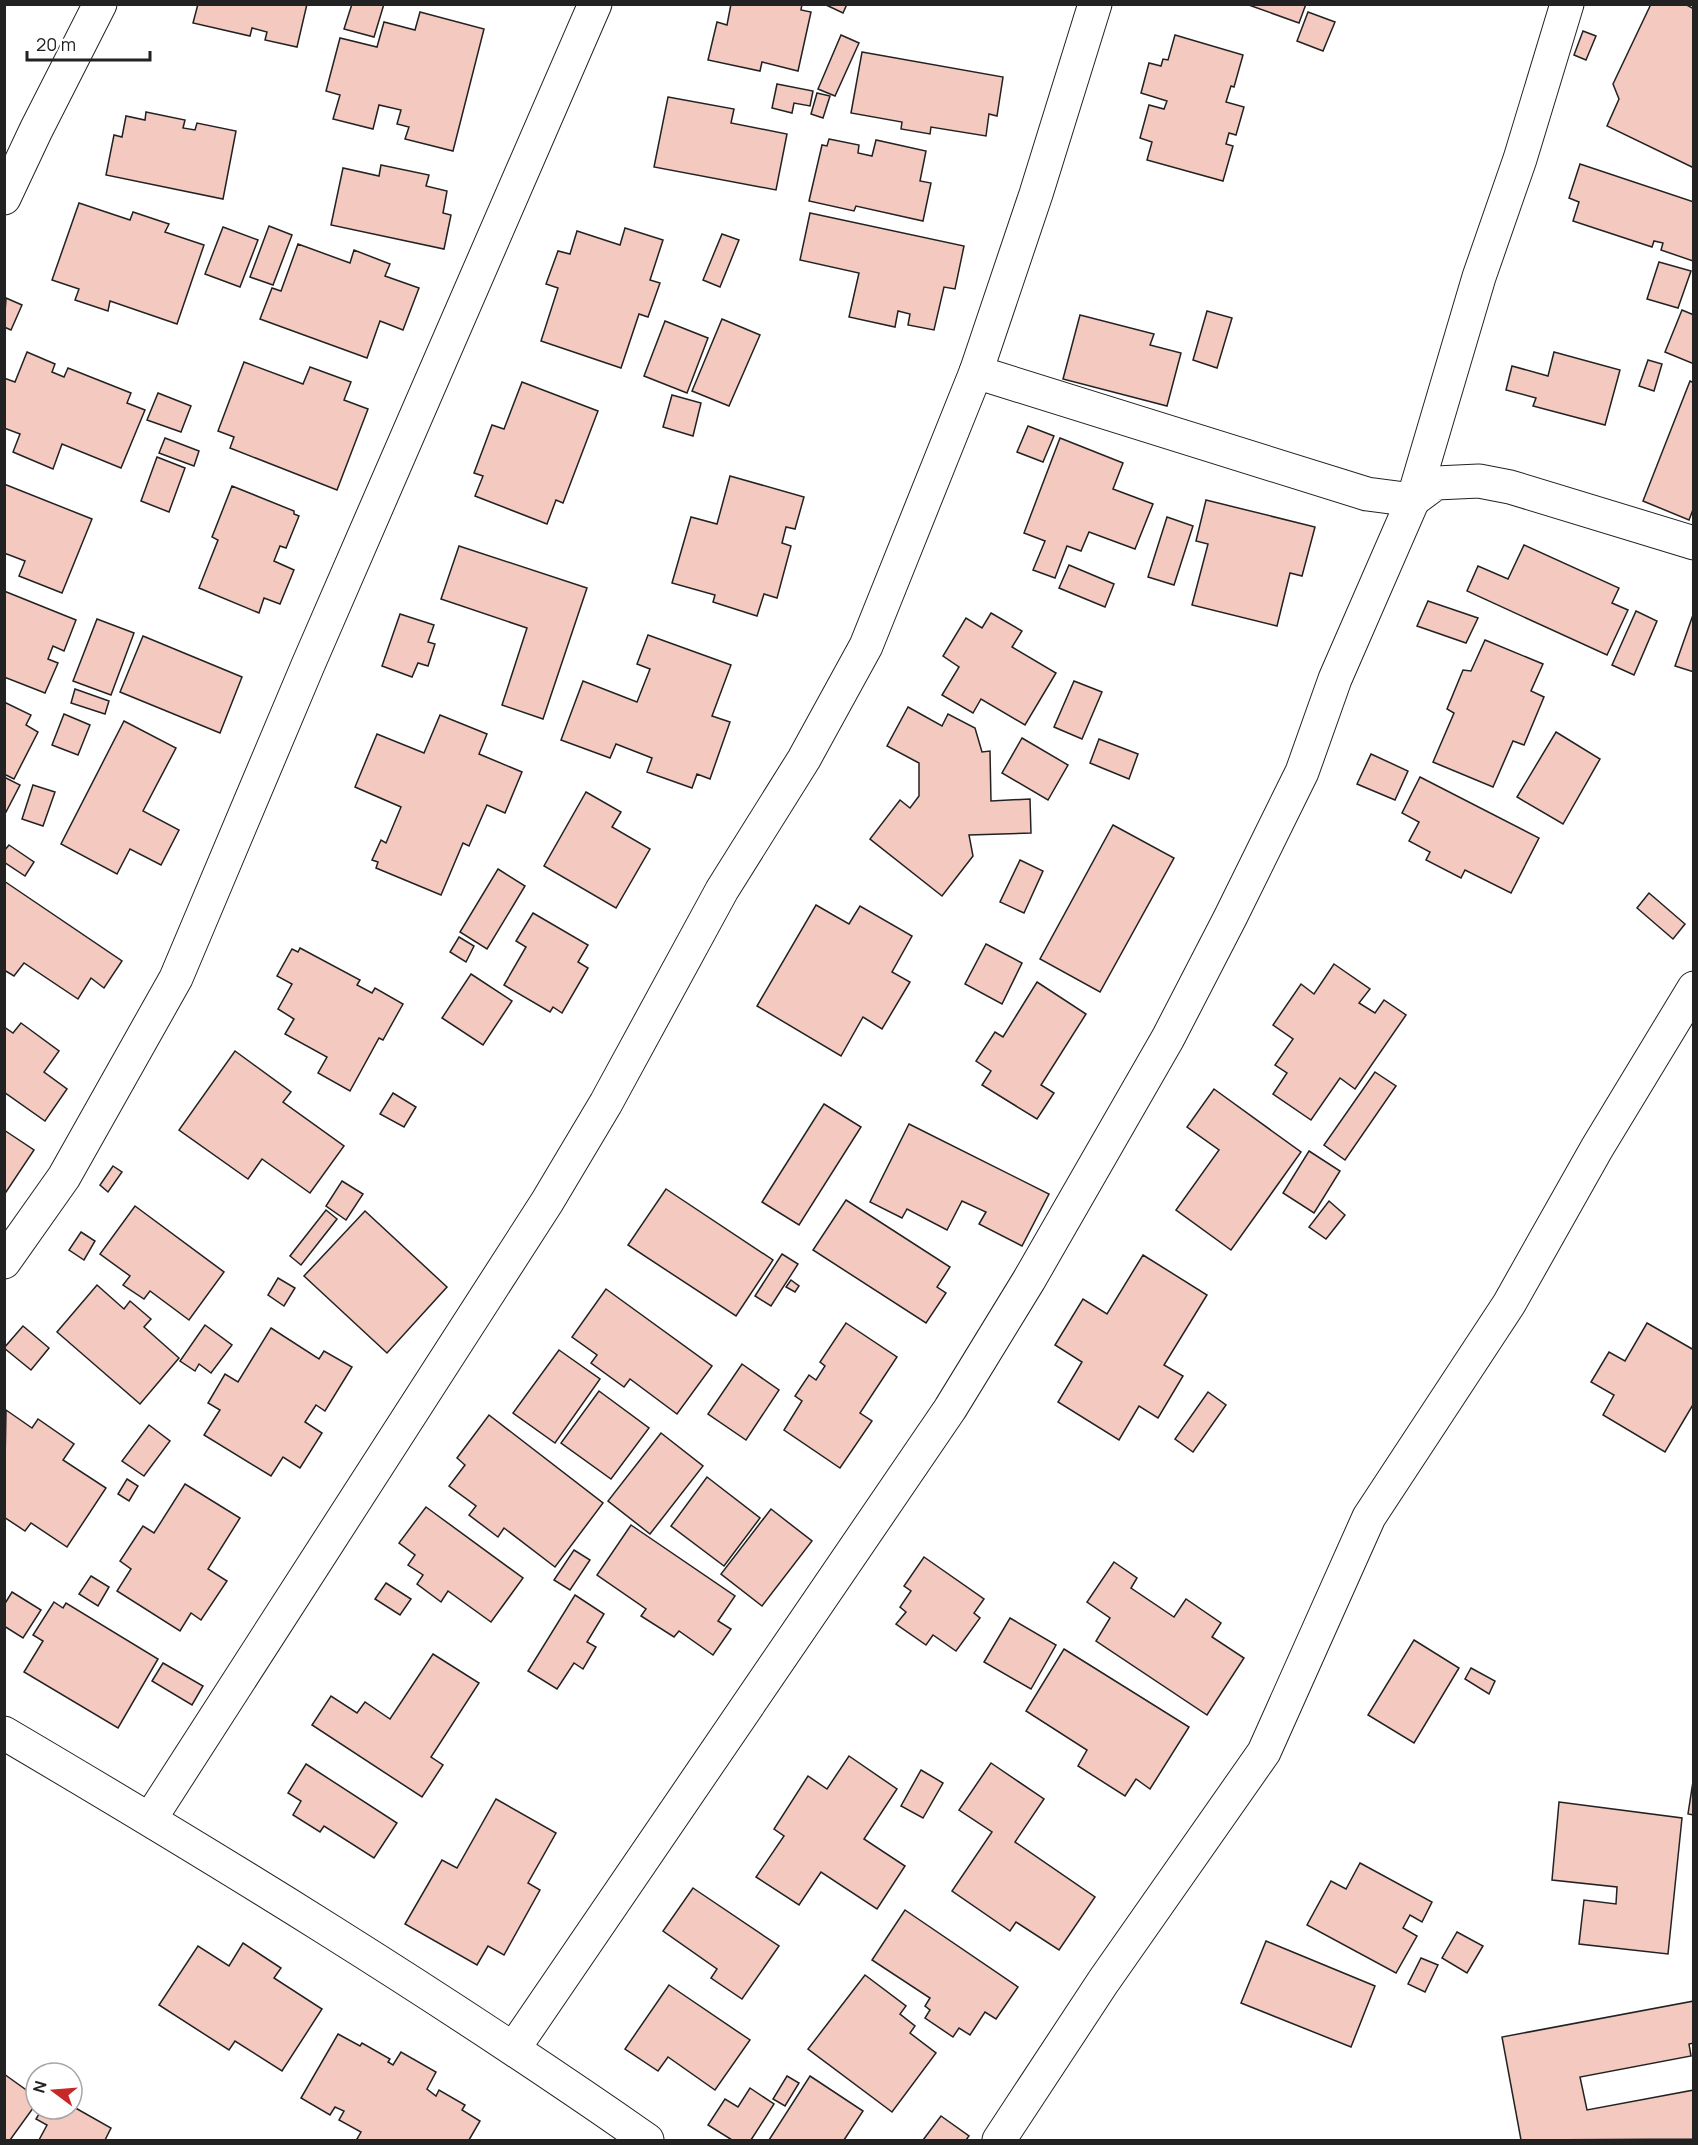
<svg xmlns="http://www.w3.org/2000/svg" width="1698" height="2145" font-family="Manrope,sans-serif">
	<rect width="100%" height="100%" fill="#fff"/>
	<g fill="#f3c9c0" stroke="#222" stroke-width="1.5">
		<path d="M198 4H307L297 47 265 40 267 32 252 28 250 36 193 23Z"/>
		<path d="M352 4H384L374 37 344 29Z"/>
		<path d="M731 4H802L801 10 811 12 798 71 762 62 760 71 708 60 717 22 727 25Z"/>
		<path d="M824 4H847L843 13Z"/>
		<path d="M1246 4H1306L1299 23Z"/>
		<path d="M1651 4H1685L1694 9V168L1607 126 1619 99 1613 84Z"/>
		<path d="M420 12 484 29 453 151 405 139 409 127 397 124 401 110 379 105 373 129 333 119 340 95 326 91 340 38 377 47 384 22 415 30Z"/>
		<path d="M1308 12 1335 22 1323 51 1297 41Z"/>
		<path d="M1583 31 1596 36 1586 60 1574 55Z"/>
		<path d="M841 35 859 43 835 96 818 89Z"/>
		<path d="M1175 35 1243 55 1234 87 1231 86 1226 102 1244 107 1236 135 1229 133 1226 144 1233 146 1223 181 1147 160 1152 142 1140 138 1149 105 1164 109 1167 101 1141 93 1149 63 1161 66 1163 59 1168 60Z"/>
		<path d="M862 52 1003 77 997 116 989 114 986 136 931 127 930 134 901 129 902 122 851 113Z"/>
		<path d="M777 84 813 91 810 106 794 103 792 113 772 108Z"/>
		<path d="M817 93 830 96 823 118 811 114Z"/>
		<path d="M668 97 734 109 731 123 787 134 776 190 654 167Z"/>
		<path d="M146 112 185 120 183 128 195 130 197 123 236 131 223 199 106 175 114 135 122 137 126 116 145 120Z"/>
		<path d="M829 139 859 145 858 153 872 156 876 140 926 151 920 181 931 183 923 221 856 206 854 211 809 201 822 145 827 146Z"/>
		<path d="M1580 164 1694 202 1693 261 1661 250 1663 243 1654 241 1652 247 1573 221 1579 202 1569 198Z"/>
		<path d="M381 165 429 175 426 186 447 191 443 213 451 215 444 249 331 225 343 168 379 176Z"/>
		<path d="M79 203 130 220 133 212 169 224 165 232 204 245 177 324 110 301 108 311 75 300 79 289 52 280Z"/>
		<path d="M810 213 964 246 955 289 944 287 934 330 908 325 910 314 898 311 895 327 849 317 859 273 800 260Z"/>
		<path d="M269 226 292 235 273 285 250 277Z"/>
		<path d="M223 227 258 240 240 287 205 274Z"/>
		<path d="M625 228 663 240 650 280 660 283 648 317 639 314 621 368 541 341 558 288 546 284 558 251 570 254 577 231 620 245Z"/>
		<path d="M722 234 739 240 720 287 703 280Z"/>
		<path d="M298 244 350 263 354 250 390 264 385 276 419 288 403 330 380 321 367 358 260 319 272 288 281 291Z"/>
		<path d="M1659 262 1691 271 1678 308 1647 299Z"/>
		<path d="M6 298 22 305 11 330 4 327Z"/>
		<path d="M1682 310 1694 315V364L1665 352Z"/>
		<path d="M1207 311 1232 318 1217 368 1193 360Z"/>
		<path d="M1080 315 1154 334 1150 345 1181 353 1167 406 1063 379Z"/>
		<path d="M722 319 760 335 729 406 692 391Z"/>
		<path d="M665 321 708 338 687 393 644 376Z"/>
		<path d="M27 352 55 364 52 372 64 377 68 368 131 393 127 403 145 410 121 468 62 444 53 469 13 452 20 434 4 428V378L15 382Z"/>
		<path d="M1554 352 1620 370 1605 425 1533 406 1536 398 1506 390 1512 366 1548 376Z"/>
		<path d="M1648 360 1662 364 1654 391 1639 386Z"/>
		<path d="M244 362 303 384 310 367 351 382 344 400 368 409 337 490 230 448 234 437 218 431Z"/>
		<path d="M1690 381 1694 383V507L1689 520 1643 501Z"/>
		<path d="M522 382 598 411 563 503 556 500 547 524 475 496 483 476 474 473 492 425 504 429Z"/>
		<path d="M158 393 191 406 181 432 147 420Z"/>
		<path d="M672 395 701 403 693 436 663 427Z"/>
		<path d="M1028 426 1054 436 1043 462 1017 452Z"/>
		<path d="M165 438 199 451 194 466 159 453Z"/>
		<path d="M1060 438 1123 463 1113 489 1153 504 1135 549 1089 532 1081 551 1067 546 1055 578 1033 570 1045 541 1024 533Z"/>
		<path d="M157 457 185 468 169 512 141 501Z"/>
		<path d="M730 476 804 497 795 529 786 527 782 543 791 546 777 598 764 594 757 616 713 602 715 595 672 583 691 517 717 524Z"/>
		<path d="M4 484 92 519 62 593 19 576 25 561 4 553Z"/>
		<path d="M232 486 294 511V514L299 516 286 548 280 546 274 561 294 570 280 604 264 598 259 613 199 588 218 540 212 537Z"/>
		<path d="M1206 500 1315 527 1302 576 1290 573 1277 626 1192 605 1208 544 1196 541Z"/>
		<path d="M1167 517 1193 526 1174 585 1148 577Z"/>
		<path d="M1524 545 1619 588 1612 603 1628 610 1607 655 1467 591 1478 566 1508 579Z"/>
		<path d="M459 546 587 588 543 719 502 705 527 628 441 599Z"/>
		<path d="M1069 565 1114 584 1105 607 1059 588Z"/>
		<path d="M4 591 76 620 64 651 53 646 48 659 58 663 45 693 4 677Z"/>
		<path d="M1428 601 1478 618 1466 643 1417 626Z"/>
		<path d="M1636 611 1657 621 1634 675 1612 665Z"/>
		<path d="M1694 612V672L1675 666Z"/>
		<path d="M991 613 1022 631 1012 647 1056 673 1025 725 981 699 973 713 942 695 959 667 943 656 966 618 982 628Z"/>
		<path d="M400 614 434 625 428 642 435 644 428 666 418 663 412 677 382 666Z"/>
		<path d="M97 619 134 633 111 695 73 681Z"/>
		<path d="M648 635 731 665 712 716 730 722 710 779 697 774 692 788 647 772 652 758 616 744 610 758 561 740 583 681 637 702 650 669 637 664Z"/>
		<path d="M143 636 242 677 220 733 120 692Z"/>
		<path d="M1485 640 1543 664 1531 691 1544 697 1524 745 1513 741 1493 787 1433 762 1454 713 1447 709 1463 670 1471 671Z"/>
		<path d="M1074 681 1102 692 1082 739 1054 727Z"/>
		<path d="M75 689 109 701 105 714 71 703Z"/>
		<path d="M4 702 31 715 26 725 38 732 14 779 4 774Z"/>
		<path d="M908 707 942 726 948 714 975 728 982 752 990 751 991 801 1030 799 1031 833 969 835 973 856 942 896 870 839 900 800 910 808 919 796V763L887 746Z"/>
		<path d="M64 714 90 725 78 755 52 745Z"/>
		<path d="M440 715 487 734 479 754 522 772 505 813 487 805 469 846 463 843 441 895 376 868 378 862 372 860 381 840 386 843 401 807 355 787 377 734 424 753Z"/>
		<path d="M124 721 176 748 143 811 179 830 161 865 130 849 117 874 61 844Z"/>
		<path d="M1556 732 1600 759 1563 824 1517 797Z"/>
		<path d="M1022 738 1068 765 1048 800 1002 773Z"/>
		<path d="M1099 739 1138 754 1129 779 1090 763Z"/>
		<path d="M1371 754 1408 771 1395 800 1357 784Z"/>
		<path d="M4 777 20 785 6 812 4 811Z"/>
		<path d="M1420 777 1539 838 1511 893 1465 870 1461 878 1426 860 1430 852 1409 841 1419 822 1402 813Z"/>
		<path d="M33 785 55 792 43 826 22 819Z"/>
		<path d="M586 792 621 812 612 827 650 849 616 908 544 866Z"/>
		<path d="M1113 825 1174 858 1100 992 1040 959Z"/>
		<path d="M9 845 34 862 25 876 4 862V851Z"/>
		<path d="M1020 860 1043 871 1024 913 1000 902Z"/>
		<path d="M498 869 525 886 487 949 460 932Z"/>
		<path d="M4 881 122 961 104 988 91 978 78 999 24 963 14 976 4 970Z"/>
		<path d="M1649 893 1685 924 1673 939 1637 908Z"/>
		<path d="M816 905 849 924 860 906 912 936 892 972 910 982 882 1029 863 1017 841 1056 757 1006Z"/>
		<path d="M533 913 588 945 578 962 588 968 562 1013 553 1007 550 1012 504 985 526 947 516 941Z"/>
		<path d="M459 937 474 946 466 962 450 952Z"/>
		<path d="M986 944 1022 963 1002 1004 965 984Z"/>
		<path d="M300 948 360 980 357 985 372 993 375 988 403 1004 383 1040 379 1038 350 1091 318 1073 327 1057 285 1034 294 1019 278 1009 292 984 277 976 292 949 298 952Z"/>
		<path d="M1334 964 1370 989 1359 1003 1375 1013 1384 1000 1406 1015 1355 1089 1340 1078 1311 1120 1273 1094 1287 1073 1275 1065 1293 1039 1273 1025 1301 984 1314 994Z"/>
		<path d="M471 974 512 1001 483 1045 442 1018Z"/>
		<path d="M1037 982 1086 1014 1041 1085 1054 1093 1037 1119 982 1085 991 1071 976 1061 995 1032 1003 1037Z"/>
		<path d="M21 1023 59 1051 44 1072 67 1089 45 1121 4 1092V1027L13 1033Z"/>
		<path d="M235 1051 291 1092 283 1102 344 1146 310 1193 262 1159 248 1179 179 1130Z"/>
		<path d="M1375 1072 1396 1086 1345 1160 1324 1145Z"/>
		<path d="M1214 1089 1301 1152 1231 1250 1176 1210 1219 1150 1187 1127Z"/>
		<path d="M393 1093 416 1107 404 1127 380 1114Z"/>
		<path d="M824 1104 861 1127 799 1225 762 1202Z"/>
		<path d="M909 1124 1049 1194 1022 1246 979 1224 986 1212 962 1201 947 1230 907 1209 902 1218 870 1202Z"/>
		<path d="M4 1130 34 1150 4 1195Z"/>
		<path d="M1309 1151 1340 1171 1314 1213 1283 1193Z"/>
		<path d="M113 1166 122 1172 108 1192 100 1185Z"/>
		<path d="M342 1181 363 1194 346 1220 326 1206Z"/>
		<path d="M666 1189 773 1260 736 1316 628 1245Z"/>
		<path d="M846 1200 950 1267 937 1287 946 1293 926 1323 813 1250Z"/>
		<path d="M1329 1201 1345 1215 1326 1239 1309 1227Z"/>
		<path d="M135 1206 224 1272 189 1320 150 1291 144 1299 123 1285 130 1276 100 1254Z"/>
		<path d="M326 1210 337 1219 301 1265 290 1256Z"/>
		<path d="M365 1211 447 1287 387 1353 304 1276Z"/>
		<path d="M81 1232 95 1241 84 1260 69 1250Z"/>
		<path d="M782 1254 798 1264 771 1306 755 1296Z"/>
		<path d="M1143 1255 1207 1295 1164 1365 1183 1376 1158 1418 1139 1406 1119 1440 1058 1402 1082 1362 1055 1345 1083 1299 1107 1314Z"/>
		<path d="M278 1278 295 1288 284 1306 268 1295Z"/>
		<path d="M791 1280 799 1286 795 1292 786 1287Z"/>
		<path d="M97 1285 124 1309 130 1301 151 1319 144 1327 179 1358 140 1404 57 1332Z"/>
		<path d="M606 1289 712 1366 677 1414 630 1379 624 1387 591 1363 597 1355 572 1337Z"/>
		<path d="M846 1323 897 1357 860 1413 872 1421 840 1468 784 1430 802 1401 795 1396 809 1375 816 1380 825 1366 820 1362Z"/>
		<path d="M1647 1323 1694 1350V1403L1665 1452 1603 1415 1614 1395 1591 1382 1609 1352 1625 1361Z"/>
		<path d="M205 1325 232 1345 211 1373 199 1364 195 1371 180 1361Z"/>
		<path d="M23 1326 49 1348 31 1370 4 1348Z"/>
		<path d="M271 1328 319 1359 324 1351 352 1367 325 1411 316 1405 305 1422 322 1433 300 1468 283 1457 271 1476 204 1435 220 1410 208 1403 225 1374 238 1382Z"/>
		<path d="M559 1350 600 1379 555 1443 513 1413Z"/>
		<path d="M742 1364 779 1390 746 1440 708 1414Z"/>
		<path d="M599 1391 649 1428 611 1479 561 1443Z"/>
		<path d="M1208 1392 1226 1405 1193 1452 1175 1439Z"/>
		<path d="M6 1410 32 1428 38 1419 74 1444 63 1460 106 1488 67 1547 31 1523 25 1531 4 1517Z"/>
		<path d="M489 1415 603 1503 555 1567 504 1528 498 1537 469 1515 476 1506 449 1486 465 1465 457 1458Z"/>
		<path d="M149 1425 170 1441 144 1476 122 1461Z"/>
		<path d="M661 1433 703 1466 650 1534 608 1501Z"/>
		<path d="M707 1477 760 1518 724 1566 671 1526Z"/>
		<path d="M127 1479 138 1486 129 1501 118 1494Z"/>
		<path d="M185 1484 240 1518 208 1569 227 1581 201 1620 191 1613 180 1631 117 1591 131 1569 120 1561 143 1526 154 1533Z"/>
		<path d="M426 1507 523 1578 491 1622 448 1591 441 1602 417 1584 423 1575 408 1565 415 1555 399 1543Z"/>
		<path d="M771 1509 812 1541 762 1606 721 1574Z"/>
		<path d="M631 1525 735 1596 718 1621 731 1629 713 1655 679 1631 674 1637 641 1616 646 1609 597 1575Z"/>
		<path d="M574 1550 590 1560 570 1590 554 1580Z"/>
		<path d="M924 1557 984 1599 974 1613 980 1618 956 1651 933 1635 926 1645 896 1624 906 1612 900 1607 911 1591 904 1586Z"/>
		<path d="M1114 1562 1137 1578 1131 1588 1174 1617 1186 1599 1221 1623 1212 1637 1244 1658 1207 1715 1096 1641 1110 1618 1087 1602Z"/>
		<path d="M91 1576 109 1587 98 1606 79 1594Z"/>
		<path d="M386 1583 411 1599 400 1615 375 1599Z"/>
		<path d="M12 1592 41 1610 23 1638 4 1626V1605Z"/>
		<path d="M575 1595 604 1614 587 1642 596 1647 583 1669 574 1663 557 1689 528 1671Z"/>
		<path d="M54 1602 63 1608 66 1603 158 1659 118 1728 24 1672 43 1641 33 1635Z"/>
		<path d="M1010 1618 1056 1645 1031 1689 984 1662Z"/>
		<path d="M1414 1640 1459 1668 1414 1743 1368 1715Z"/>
		<path d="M1064 1649 1189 1727 1150 1789 1136 1779 1125 1796 1078 1766 1087 1750 1026 1711Z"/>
		<path d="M433 1654 479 1683 431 1757 443 1765 422 1797 312 1725 331 1696 357 1713 365 1702 390 1719Z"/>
		<path d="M163 1663 203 1686 192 1705 152 1681Z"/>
		<path d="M1471 1668 1495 1681 1489 1694 1465 1679Z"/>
		<path d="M849 1756 897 1789 864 1839 905 1866 877 1909 821 1872 799 1905 756 1877 784 1836 774 1829 808 1776 827 1789Z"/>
		<path d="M991 1763 1044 1799 1015 1842 1095 1897 1059 1950 1016 1922 1010 1931 952 1891 992 1832 959 1810Z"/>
		<path d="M306 1764 397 1823 374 1858 324 1826 320 1832 293 1815 301 1801 288 1793Z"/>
		<path d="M921 1770 943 1783 923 1818 901 1806Z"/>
		<path d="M1694 1775V1815L1688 1814Z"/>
		<path d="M496 1799 556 1833 528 1883 540 1890 504 1955 488 1946 477 1965 405 1924 442 1860 457 1868Z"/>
		<path d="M1559 1802 1682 1818 1668 1954 1579 1944 1584 1900 1616 1904 1617 1887 1552 1880Z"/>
		<path d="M1360 1863 1432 1902 1422 1922 1410 1915 1403 1928 1417 1936 1396 1973 1307 1925 1331 1881 1346 1889Z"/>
		<path d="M693 1888 779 1946 742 1999 711 1978 717 1969 663 1931Z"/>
		<path d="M905 1910 1018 1987 996 2019 985 2012 970 2035 959 2028 953 2037 925 2018 930 2010 925 2006 930 1998 872 1960Z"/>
		<path d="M1457 1932 1483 1946 1467 1973 1442 1958Z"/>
		<path d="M1266 1941 1375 1986 1351 2047 1241 2003Z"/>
		<path d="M243 1943 281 1968 274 1978 322 2009 282 2071 235 2041 229 2050 159 2005 198 1946 229 1966Z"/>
		<path d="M1421 1958 1438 1965 1425 1992 1408 1984Z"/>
		<path d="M865 1975 906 2006 900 2014 915 2026 910 2033 936 2053 892 2112 808 2049Z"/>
		<path d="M669 1985 750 2040 715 2090 668 2057 658 2071 625 2049Z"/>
		<path d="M1694 2001V2043L1689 2044 1691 2056 1580 2077 1587 2110 1694 2090V2139L1521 2140 1502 2037Z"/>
		<path d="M338 2034 360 2046 362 2043 390 2059 388 2062 393 2065 401 2052 436 2072 427 2089 436 2096 439 2090 465 2105 462 2110 480 2121 469 2140H359L357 2139 361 2132 339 2120 344 2111 335 2107 330 2115 301 2098Z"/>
		<path d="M4 2074 36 2097V2104L10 2140H4Z"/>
		<path d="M787 2076 799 2083 785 2106 773 2099Z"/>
		<path d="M810 2076 863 2111 844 2140H769Z"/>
		<path d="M750 2088 774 2104 751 2140H732L708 2125 725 2099 738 2107Z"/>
		<path d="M72 2106 111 2128 105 2140H39L47 2125 36 2119 42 2109H72Z"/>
		<path d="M941 2116 969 2136 966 2140H923Z"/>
	</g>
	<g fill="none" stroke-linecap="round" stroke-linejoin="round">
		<defs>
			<g id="minor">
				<path d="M4 198 36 130 100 4"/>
				<path d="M976 372 1367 494 1413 500 1436 483 1479 481 1510 487 1694 543"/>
				<path d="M4 1262 64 1177 176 978 308 665 595 4"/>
				<path d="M4 1733C223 1862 439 1995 647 2140"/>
				<path d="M150 1819 547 1202 606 1103 722 890 804 759 866 646 976 372 1036 194 1095 4"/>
				<path d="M514 2048 950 1409 1029 1280 1168 1038 1230 918 1302 772 1335 679 1413 500 1479 277 1520 159 1567 4"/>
				<path d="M999 2140 1103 1982 1264 1752 1369 1517 1509 1304 1597 1148 1694 988"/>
			</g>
		</defs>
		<use href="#minor" stroke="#222" stroke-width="35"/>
		<use href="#minor" stroke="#fff" stroke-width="33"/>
	</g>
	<rect width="1698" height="2145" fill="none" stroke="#222222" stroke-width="12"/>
	<g transform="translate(54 2091) rotate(286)"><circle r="28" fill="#ffffff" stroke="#a7a7a7" stroke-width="1.5"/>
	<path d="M0-4.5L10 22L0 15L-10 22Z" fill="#c62828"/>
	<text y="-9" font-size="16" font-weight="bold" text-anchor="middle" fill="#222222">N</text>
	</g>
	<path d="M27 51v9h123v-9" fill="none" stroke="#222222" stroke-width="3"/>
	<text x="36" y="51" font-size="18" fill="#222222" stroke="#ffffff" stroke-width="4.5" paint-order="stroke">20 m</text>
</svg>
